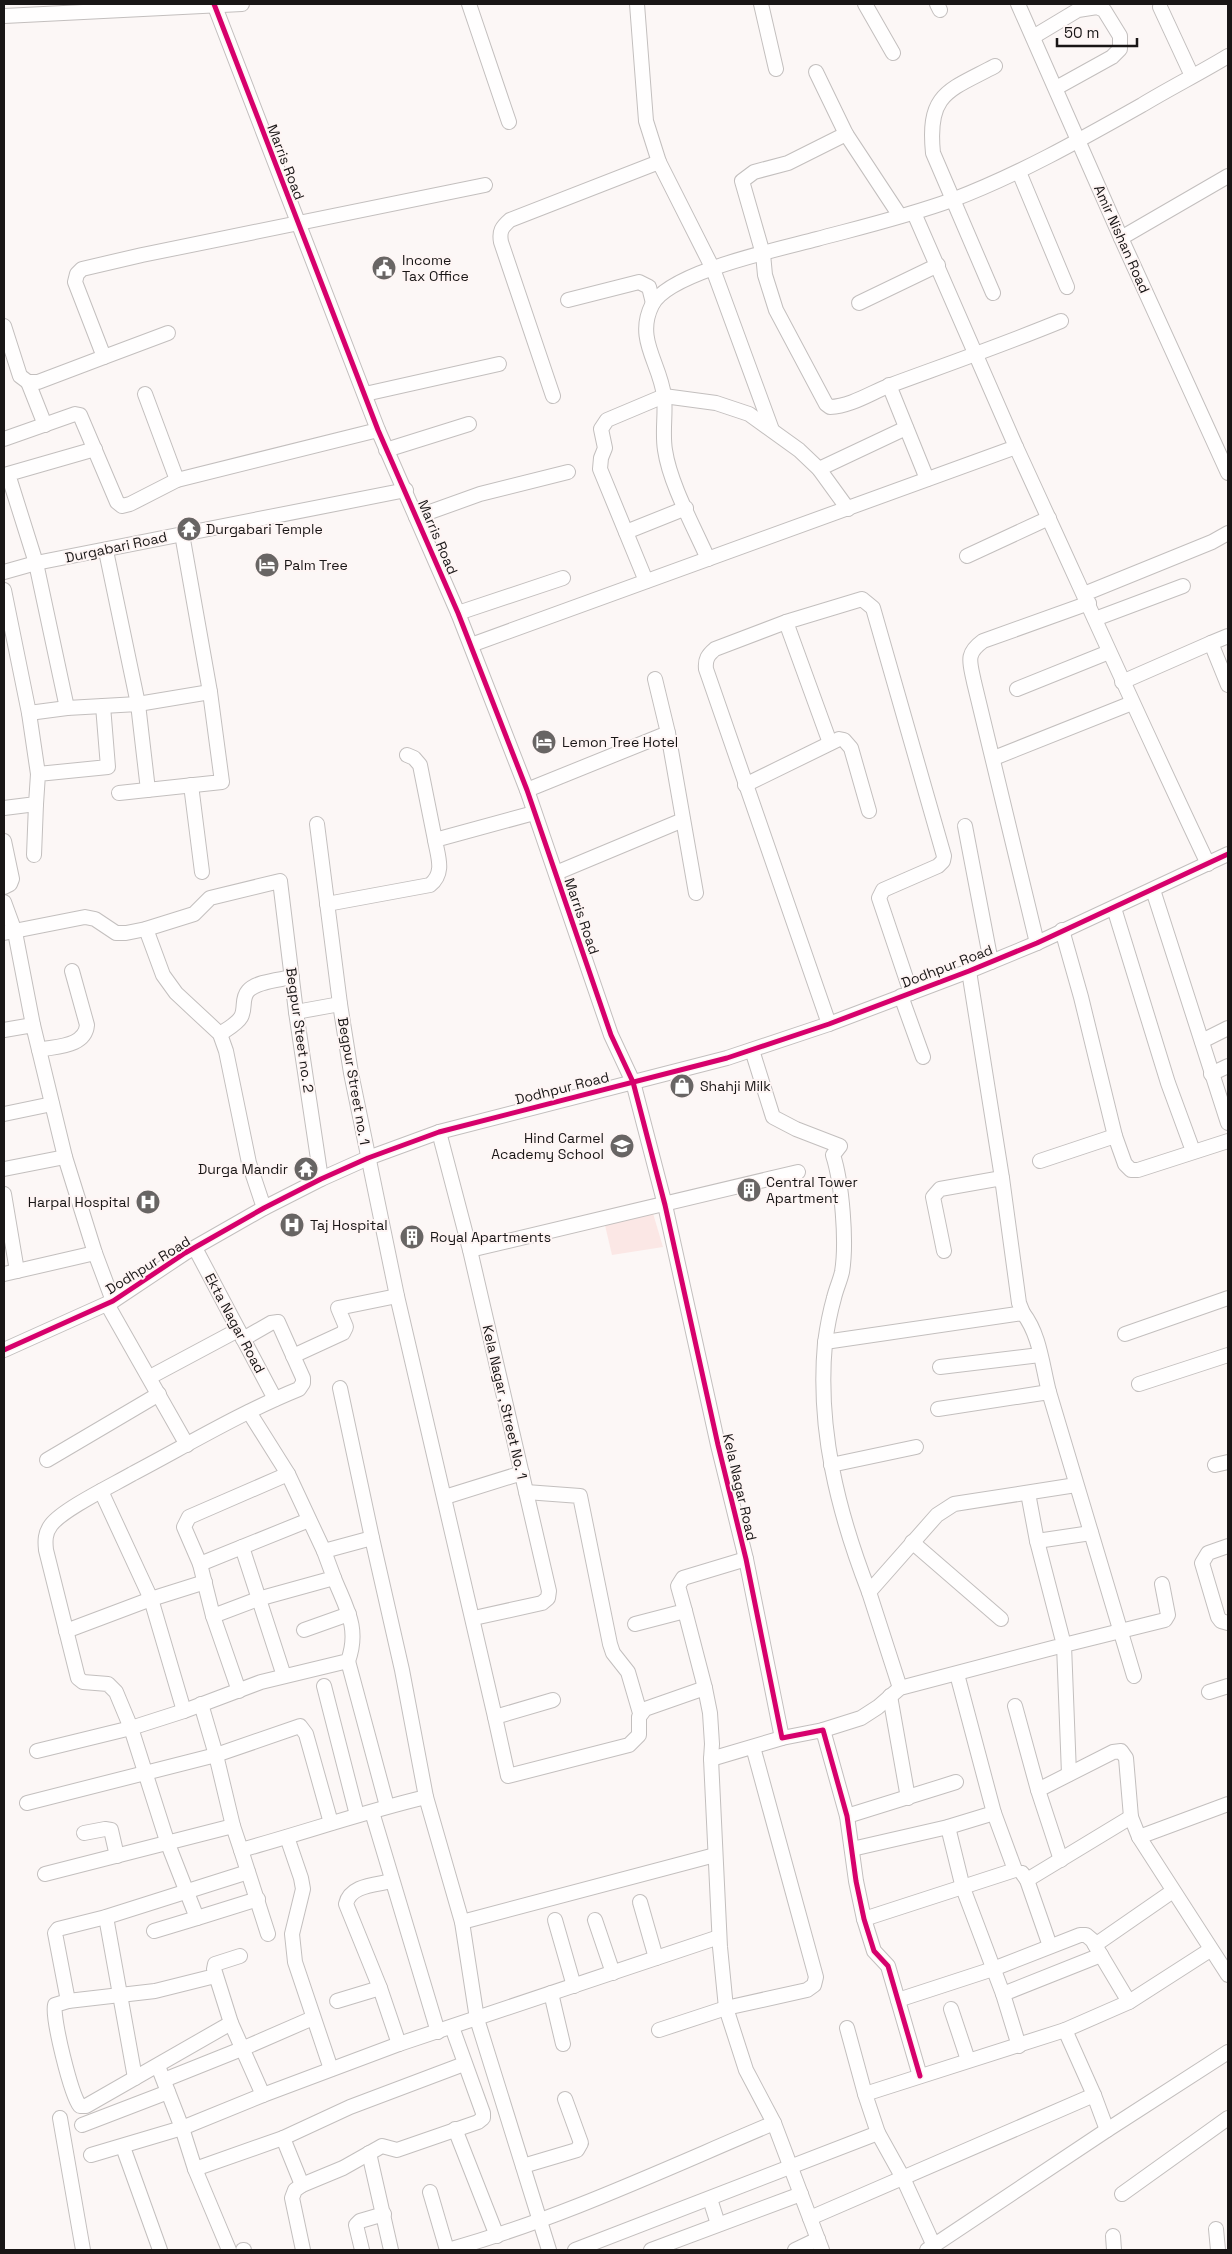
<svg xmlns="http://www.w3.org/2000/svg" width="1232" height="2254" font-family="'Space Grotesk',sans-serif">
	<rect width="100%" height="100%" fill="#fcf7f6"/>
	<path fill="#fbe7e5" d="M652 1210 663 1247 612 1255 604 1221Z"/>
	<g fill="none" stroke-linecap="round" stroke-linejoin="round">
		<defs>
			<g id="minor">
				<path d="M214 4 378 430 458 613 527 790 611 1035 633 1082 665 1205 718 1445 746 1559 782 1738 823 1730 847 1816 856 1881 864 1919 874 1951 888 1966 920 2076"/>
				<path d="M469 4 509 122"/>
				<path d="M637 4 646 121 659 162"/>
				<path d="M761 4 776 69"/>
				<path d="M865 4 893 53"/>
				<path d="M937 4 940 10"/>
				<path d="M1018 4 1121 238 1228 473"/>
				<path d="M1160 7 1192 76"/>
				<path d="M4 16 242 4"/>
				<path d="M1033 37 1078 10 1097 7 1104 10 1120 36V49L1112 57 1056 88"/>
				<path d="M816 72 846 134 900 216"/>
				<path d="M846 134 788 163 754 172 742 181 763 254 765 275 776 310 826 404 830 407C852 406 872 392 891 385 948 364 1005 344 1061 321"/>
				<path d="M1019 172 1067 287"/>
				<path d="M1121 238 1228 176"/>
				<path d="M993 293 933 153C927 93 948 91 995 66"/>
				<path d="M568 300 639 282 649 287 653 303"/>
				<path d="M859 303 938 265"/>
				<path d="M4 326 20 376 28 382H38L104 357 75 282 77 274 82 269 142 255 485 185"/>
				<path d="M104 357 168 333"/>
				<path d="M28 382 45 425"/>
				<path d="M889 385 927 479"/>
				<path d="M145 394 177 480"/>
				<path d="M365 394 499 364"/>
				<path d="M553 396 501 242C499 231 502 227 510 220L659 162 713 269 772 430"/>
				<path d="M4 439 75 414 80 415 117 502 122 506 130 504 177 480 378 430"/>
				<path d="M1016 447C1080 586 1142 725 1208 864"/>
				<path d="M386 450 469 424"/>
				<path d="M819 469 906 428"/>
				<path d="M416 517 480 494 568 472"/>
				<path d="M626 532 686 508"/>
				<path d="M106 551 138 704 210 692"/>
				<path d="M967 556 1049 518"/>
				<path d="M708 559C694 527 670 484 665 450 662 432 666 414 664 396 660 363 635 339 652 305 669 272 780 249 817 239 862 227 908 216 952 200 1018 175 1080 140 1142 105 1170 88 1200 73 1228 56"/>
				<path d="M4 572 36 563 406 490"/>
				<path d="M646 581 600 469 601 458 605 448 601 429 607 420 664 396 716 403 749 414 799 450 819 469 848 509"/>
				<path d="M4 590 29 713 38 774"/>
				<path d="M1084 594 1212 542 1228 533"/>
				<path d="M458 613 563 578"/>
				<path d="M1095 619 1183 586"/>
				<path d="M786 622 715 649C708 655 705 659 706 669L829 1024"/>
				<path d="M1228 636 1211 643 1228 685"/>
				<path d="M471 645 1016 447 914 213"/>
				<path d="M1122 682 1211 643"/>
				<path d="M1017 689 1109 652"/>
				<path d="M67 708 36 563 8 474 95 449"/>
				<path d="M29 713 67 708 138 704 148 790"/>
				<path d="M668 733 696 893"/>
				<path d="M830 743 786 622 862 599 873 608 944 856 943 861 938 866 883 890 879 898 911 993"/>
				<path d="M407 755 414 758 420 765 435 840"/>
				<path d="M994 758 1132 703"/>
				<path d="M191 785 202 872"/>
				<path d="M745 785 839 739 844 740 851 748 869 811"/>
				<path d="M527 790 668 733 655 679"/>
				<path d="M119 793 222 782 210 692 182 534"/>
				<path d="M4 808 36 804 38 774 108 767 103 706"/>
				<path d="M965 826 991 962"/>
				<path d="M4 841 12 879 10 884 4 887"/>
				<path d="M34 855 36 804"/>
				<path d="M556 873 683 820"/>
				<path d="M1153 890 1228 1123"/>
				<path d="M4 902 15 932 33 1025"/>
				<path d="M327 904 430 885C445 873 438 857 435 840L534 813"/>
				<path d="M1114 908 1168 1083 1193 1151"/>
				<path d="M146 929 163 975 176 993 220 1034 226 1051 249 1163 264 1208"/>
				<path d="M1062 930 1081 997 1115 1136"/>
				<path d="M4 933 85 917 95 919 116 933H126L146 929 194 914 210 898 280 881 296 1012 321 1179"/>
				<path d="M1037 943 974 682C970 662 965 654 983 641L1089 603"/>
				<path d="M969 971 1002 1178"/>
				<path d="M901 996 923 1057"/>
				<path d="M340 1004 351 1073 397 1296 495 1717"/>
				<path d="M296 1012 340 1004 317 824"/>
				<path d="M4 1030 33 1025 65 1157"/>
				<path d="M220 1034C227 1029 237 1024 241 1017 246 1008 241 999 248 991 257 981 280 980 292 977"/>
				<path d="M1202 1041 1228 1028"/>
				<path d="M39 1050C56 1046 85 1047 87 1025L72 971"/>
				<path d="M752 1050 773 1117 796 1129 840 1146 833 1155C842 1183 847 1242 842 1272 840 1281 836 1289 834 1298 830 1312 827 1328 825 1343 817 1429 838 1512 869 1592L937 1515 954 1504 1076 1485"/>
				<path d="M1211 1074 1228 1066"/>
				<path d="M4 1114 52 1104"/>
				<path d="M439 1132 470 1250 549 1591 548 1598 542 1603 474 1618"/>
				<path d="M1040 1161 1115 1136 1125 1164 1131 1170H1138L1228 1141"/>
				<path d="M4 1169 65 1157 95 1253 113 1301"/>
				<path d="M4 1194 17 1271"/>
				<path d="M195 1248 275 1399"/>
				<path d="M470 1250 798 1172"/>
				<path d="M944 1251 933 1197 940 1189 1002 1178 1019 1303 1023 1313"/>
				<path d="M4 1274 95 1253"/>
				<path d="M107 1304 187 1445"/>
				<path d="M1125 1334 1228 1298"/>
				<path d="M825 1342 1023 1313C1040 1335 1042 1365 1049 1392"/>
				<path d="M4 1350 113 1301 185 1253 264 1208 321 1179 368 1158 439 1132 727 1058 829 1024 969 971 1037 943 1228 854"/>
				<path d="M293 1356 343 1333 346 1327 338 1308 397 1296"/>
				<path d="M940 1367 1040 1355"/>
				<path d="M150 1377 238 1330"/>
				<path d="M1139 1384 1228 1355"/>
				<path d="M938 1409 1049 1392 1134 1676"/>
				<path d="M249 1412 288 1474 324 1551"/>
				<path d="M47 1460 159 1394"/>
				<path d="M831 1465 916 1447"/>
				<path d="M1215 1465 1228 1462"/>
				<path d="M101 1491 151 1599 184 1711"/>
				<path d="M526 1492 580 1496 610 1644 613 1653 628 1672 640 1713"/>
				<path d="M445 1497 522 1473"/>
				<path d="M1037 1541 1091 1533"/>
				<path d="M912 1542 1001 1619"/>
				<path d="M1228 1546 1208 1553 1202 1563 1218 1617 1221 1621 1228 1623"/>
				<path d="M242 1547 284 1676"/>
				<path d="M200 1564 309 1520"/>
				<path d="M869 1592 900 1688"/>
				<path d="M685 1611 705 1688"/>
				<path d="M213 1616 200 1564 184 1527 189 1517 288 1474"/>
				<path d="M635 1624 685 1611 678 1586 683 1578 746 1559"/>
				<path d="M304 1630 349 1614"/>
				<path d="M66 1631 151 1599 205 1582"/>
				<path d="M348 1661 387 1806"/>
				<path d="M324 1686 357 1815"/>
				<path d="M239 1691 213 1616 258 1599 334 1578 324 1551 372 1538 340 1388"/>
				<path d="M1209 1692 1228 1686"/>
				<path d="M890 1696 908 1798"/>
				<path d="M553 1700 495 1717 508 1776 629 1745 639 1735V1717L645 1709 705 1688 710 1713 712 1744 711 1759 720 1947 726 2008 746 2070 774 2123 822 2250"/>
				<path d="M201 1704 216 1755 233 1826"/>
				<path d="M1015 1706 1038 1790"/>
				<path d="M823 1730 861 1718 878 1707 900 1688 1064 1645 1037 1541 1028 1493"/>
				<path d="M37 1751 131 1728 116 1692 108 1684 83 1682 78 1678 46 1550C45 1541 45 1533 51 1525 63 1509 113 1485 132 1474 187 1445 242 1412 299 1389L303 1383V1378L278 1322 271 1323 243 1339"/>
				<path d="M711 1759 782 1738"/>
				<path d="M1069 1774 1064 1645 1165 1620 1168 1615 1162 1584"/>
				<path d="M426 1797 462 1922 477 2019 549 2250"/>
				<path d="M27 1803 216 1755 300 1726 306 1734 331 1823"/>
				<path d="M372 1812 438 2032"/>
				<path d="M847 1816 956 1782"/>
				<path d="M948 1827 963 1888 1003 1994"/>
				<path d="M84 1833 105 1829 111 1830 117 1856"/>
				<path d="M287 1837 301 1878 303 1889 292 1934 295 1962 331 2069"/>
				<path d="M1139 1837 1228 1804"/>
				<path d="M852 1849 948 1827 994 1813 957 1674"/>
				<path d="M241 1850 268 1934"/>
				<path d="M1061 1860 1038 1790 1113 1752 1121 1751 1126 1758 1131 1817"/>
				<path d="M1022 1873 1027 1880 1050 1946"/>
				<path d="M45 1874 233 1826 241 1850C303 1833 363 1812 426 1797L402 1670 372 1538"/>
				<path d="M1027 1880 1131 1817 1139 1837 1228 1975"/>
				<path d="M392 1881C375 1885 350 1885 346 1904L380 1988 399 2044"/>
				<path d="M640 1902 656 1958"/>
				<path d="M106 1917 135 2078"/>
				<path d="M197 1918 258 1899"/>
				<path d="M864 1919 1015 1870 994 1813"/>
				<path d="M555 1920 574 1986"/>
				<path d="M595 1920 613 1973"/>
				<path d="M462 1922 715 1855"/>
				<path d="M154 1931 197 1918 168 1844 131 1728 184 1711 261 1682 348 1661C360 1628 346 1608 334 1578"/>
				<path d="M1095 1945 1173 1891"/>
				<path d="M215 1976 155 1991 68 2001 55 2005C52 2018 71 2095 80 2106H86L231 2023 214 1969 215 1964 240 1956"/>
				<path d="M551 1993 563 2044"/>
				<path d="M898 2000 993 1969 1080 1935H1086L1092 1940 1129 2002"/>
				<path d="M68 2001 55 1933 58 1929 106 1917 248 1872"/>
				<path d="M337 2001 380 1988"/>
				<path d="M951 2009 968 2060"/>
				<path d="M231 2023 263 2095"/>
				<path d="M847 2028 865 2094"/>
				<path d="M659 2030 726 2008 807 1990 814 1985 816 1977 753 1747"/>
				<path d="M1065 2030 1094 2095 1107 2130"/>
				<path d="M1019 2046 1003 1994 1101 1955"/>
				<path d="M158 2066 182 2128 195 2169 229 2250"/>
				<path d="M164 2080 244 2048 313 2018"/>
				<path d="M60 2118 83 2250"/>
				<path d="M82 2125 168 2092"/>
				<path d="M455 2129 497 2236"/>
				<path d="M878 2133 903 2178 934 2246"/>
				<path d="M283 2138 302 2185 295 2190 292 2198 303 2250"/>
				<path d="M123 2147 160 2250"/>
				<path d="M369 2153 391 2250"/>
				<path d="M91 2155 182 2128 263 2095 399 2044 719 1937"/>
				<path d="M523 2166 577 2150 581 2143 565 2099"/>
				<path d="M195 2169 283 2138 350 2107 464 2064"/>
				<path d="M302 2185 343 2168 382 2146 397 2150 478 2122 483 2118V2113L452 2027"/>
				<path d="M430 2192 447 2250"/>
				<path d="M1122 2194 1228 2118"/>
				<path d="M710 2199 718 2224"/>
				<path d="M810 2218 1094 2095"/>
				<path d="M1216 2229 1218 2250"/>
				<path d="M1113 2236 1114 2250"/>
				<path d="M243 2250H244"/>
				<path d="M362 2250 356 2225 360 2221 384 2214"/>
				<path d="M448 2250C560 2219 667 2168 774 2123"/>
				<path d="M575 2250 878 2133 865 2094 1065 2030 1129 2002 1210 1950"/>
				<path d="M651 2250 801 2194"/>
				<path d="M795 2250 818 2239"/>
				<path d="M927 2250 1107 2130 1228 2052"/>
			</g>
		</defs>
		<use href="#minor" stroke="#c3bfbe" stroke-width="16"/>
		<use href="#minor" stroke="#fffefe" stroke-width="14"/>
		<defs>
			<g id="cycleway">
				<path d="M214 4 378 430 458 613 527 790 611 1035 633 1082 665 1205 718 1445 746 1559 782 1738 823 1730 847 1816 856 1881 864 1919 874 1951 888 1966 920 2076"/>
				<path d="M4 1350 113 1301 185 1253 264 1208 321 1179 368 1158 439 1132 727 1058 829 1024 969 971 1037 943 1228 854"/>
			</g>
		</defs>
		<use href="#cycleway" stroke="#fef5f4" stroke-width="8"/>
		<use href="#cycleway" stroke="#d6006c" stroke-width="5"/>
	</g>
	<defs>
		<symbol id="civic-disc" viewBox="-11 -11 22 22"><circle r="9.5" fill="#686564" stroke="#fef5f4"/><path d="M-.6-6.5H3V-4.5H.6V-3L4-1V1h2V6H-6V1h2V-1L-.6-3ZM-1.2 2.5V6h2.4V2.5Z" fill="#fff"/></symbol>
		<symbol id="temple-disc" viewBox="-11 -11 22 22"><circle r="9.5" fill="#686564" stroke="#fef5f4"/><path d="M0-6L5-2H3V0L6.5 2.5H4V6H1.5V3h-3V6H-4V2.5H-6.5L-3 0V-2H-5Z" fill="#fff"/></symbol>
		<symbol id="hotel-disc" viewBox="-11 -11 22 22"><circle r="9.5" fill="#686564" stroke="#fef5f4"/><path d="M-6-4.5h1.5V1H6V5H4.5V3h-9V5H-6ZM-4 0a1.8 1.8 0 1 1 3.6 0ZM.5 0V-2.5h3Q6-2.5 6 0Z" fill="#fff"/></symbol>
		<symbol id="shop-disc" viewBox="-11 -11 22 22"><circle r="9.5" fill="#686564" stroke="#fef5f4"/><path d="M-5-2.5h2.3a2.7 3.5 0 0 1 5.4 0H5L5.5 6h-11ZM-1.5-2.5h3a1.5 2.3 0 0 0-3 0Z" fill="#fff"/></symbol>
		<symbol id="school-disc" viewBox="-11 -11 22 22"><circle r="9.5" fill="#686564" stroke="#fef5f4"/><path d="M0-5L7-2L0 1L-7-2ZM-4 1L0 2.5L4 1V4Q0 6-4 4Z" fill="#fff"/></symbol>
		<symbol id="building-disc" viewBox="-11 -11 22 22"><circle r="9.5" fill="#686564" stroke="#fef5f4"/><path d="M-4-6H4V6H1V3H-1V6H-4ZM-2.5-4.3h1.7v1.8h-1.7ZM.8-4.3h1.7v1.8H.8ZM-2.5-1h1.7V.8h-1.7ZM.8-1h1.7V.8H.8Z" fill="#fff"/></symbol>
		<symbol id="hospital-disc" viewBox="-11 -11 22 22"><circle r="9.5" fill="#686564" stroke="#fef5f4"/><path d="M-5-5h3v3.5h4V-5h3V5h-3V1.5h-4V5h-3Z" fill="#fff"/></symbol>
	</defs>
	<g fill-rule="evenodd">
		<use href="#civic-disc" x="370" y="254" width="28" height="28"/>
		<use href="#temple-disc" x="175" y="515" width="28" height="28"/>
		<use href="#hotel-disc" x="253" y="551" width="28" height="28"/>
		<use href="#hotel-disc" x="530" y="728" width="28" height="28"/>
		<use href="#shop-disc" x="668" y="1072" width="28" height="28"/>
		<use href="#school-disc" x="608" y="1132" width="28" height="28"/>
		<use href="#temple-disc" x="292" y="1155" width="28" height="28"/>
		<use href="#building-disc" x="735" y="1176" width="28" height="28"/>
		<use href="#hospital-disc" x="134" y="1188" width="28" height="28"/>
		<use href="#hospital-disc" x="278" y="1211" width="28" height="28"/>
		<use href="#building-disc" x="398" y="1223" width="28" height="28"/>
	</g>
	<g text-anchor="middle" stroke-width="4" stroke-linejoin="round" paint-order="stroke">
		<g font-size="14" fill="#191616" stroke="#fef5f4">
			<text transform="translate(286 162) rotate(69)" y="5">Marris Road</text>
			<text transform="translate(1122 239) rotate(66)" y="5">Amir Nishan Road</text>
			<text transform="translate(438 537) rotate(67)" y="5">Marris Road</text>
			<text transform="translate(116 547) rotate(-12)" y="5">Durgabari Road</text>
			<text transform="translate(582 916) rotate(71)" y="5">Marris Road</text>
			<text transform="translate(947 966) rotate(-21)" y="5">Dodhpur Road</text>
			<text transform="translate(300 1030) rotate(82)" y="5">Begpur Steet no. 2</text>
			<text transform="translate(354 1081) rotate(80)" y="5">Begpur Street no. 1</text>
			<text transform="translate(562 1088) rotate(-14)" y="5">Dodhpur Road</text>
			<text transform="translate(148 1265) rotate(-32)" y="5">Dodhpur Road</text>
			<text transform="translate(235 1323) rotate(62)" y="5">Ekta Nagar Road</text>
			<text transform="translate(505 1402) rotate(77)" y="5">Kela Nagar , Street No. 1</text>
			<text transform="translate(740 1487) rotate(77)" y="5">Kela Nagar Road</text>
		</g>
		<g font-size="14" fill="#191616" stroke="#fef5f4" text-anchor="start">
			<text x="402" y="265">Income<tspan x="402" dy="16">Tax Office</tspan></text>
			<text x="206" y="534">Durgabari Temple</text>
			<text x="284" y="570">Palm Tree</text>
			<text x="562" y="747">Lemon Tree Hotel</text>
			<text x="700" y="1091">Shahji Milk</text>
			<text x="604" y="1143" text-anchor="end">Hind Carmel<tspan x="604" dy="16">Academy School</tspan></text>
			<text x="288" y="1174" text-anchor="end">Durga Mandir</text>
			<text x="766" y="1187">Central Tower<tspan x="766" dy="16">Apartment</tspan></text>
			<text x="130" y="1207" text-anchor="end">Harpal Hospital</text>
			<text x="310" y="1230">Taj Hospital</text>
			<text x="430" y="1242">Royal Apartments</text>
		</g>
	</g>
	<rect width="1232" height="2254" fill="none" stroke="#191616" stroke-width="10"/>
	<path d="M1057 38v8h80v-8" fill="none" stroke="#191616" stroke-width="2.5"/>
	<text x="1064" y="38" font-size="15" fill="#191616" stroke="#fef5f4" stroke-width="4" paint-order="stroke">50 m</text>
</svg>
